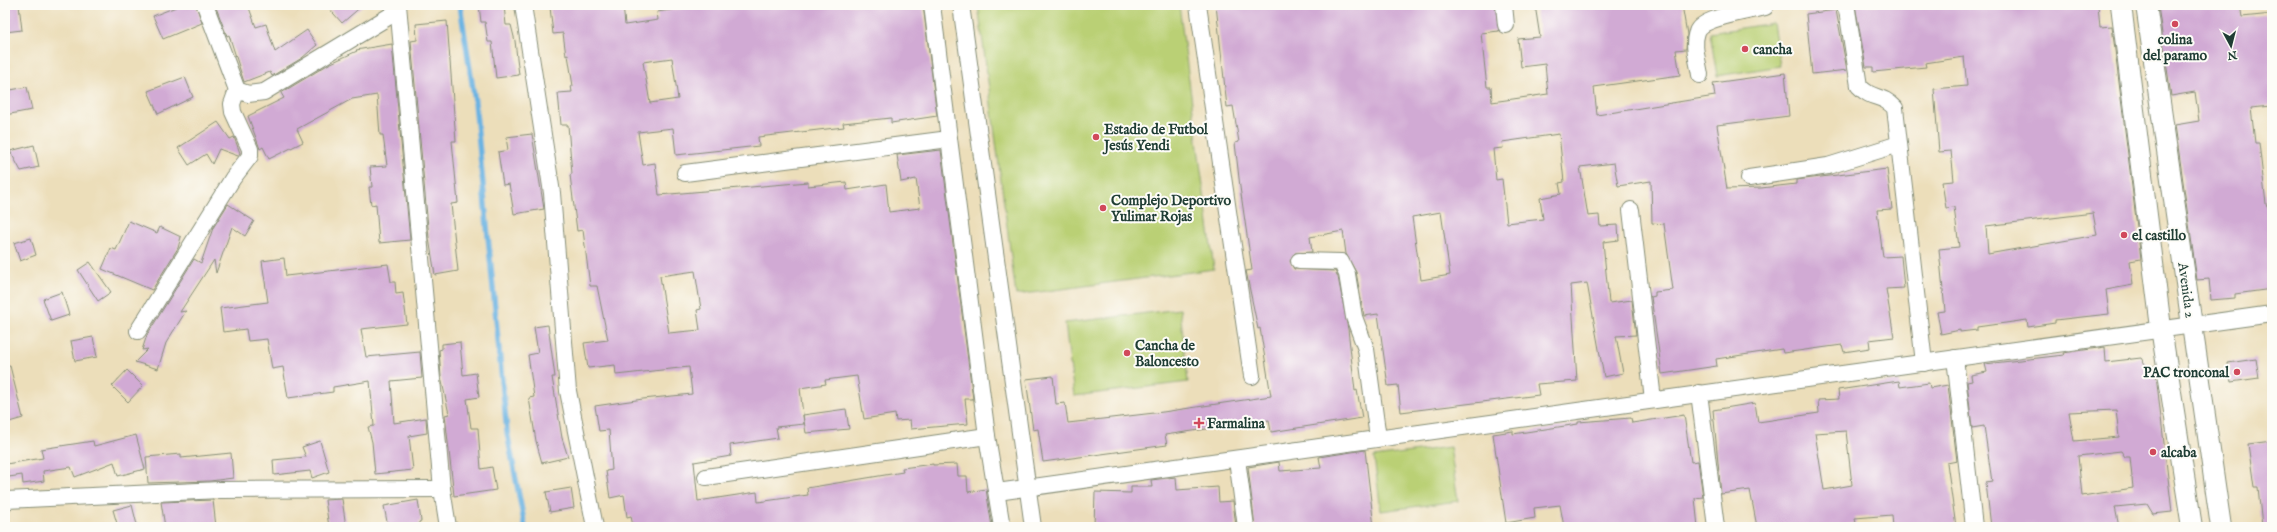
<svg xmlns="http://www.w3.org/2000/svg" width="2277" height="532" font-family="'IM FELL English',serif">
	<rect width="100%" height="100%" fill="#fdfcf7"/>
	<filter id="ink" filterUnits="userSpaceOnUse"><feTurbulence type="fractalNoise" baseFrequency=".025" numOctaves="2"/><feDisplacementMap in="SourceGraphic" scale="8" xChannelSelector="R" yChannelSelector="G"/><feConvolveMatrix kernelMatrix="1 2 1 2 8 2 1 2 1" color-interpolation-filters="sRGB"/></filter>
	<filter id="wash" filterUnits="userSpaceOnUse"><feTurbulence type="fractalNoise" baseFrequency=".012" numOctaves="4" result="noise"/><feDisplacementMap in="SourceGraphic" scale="16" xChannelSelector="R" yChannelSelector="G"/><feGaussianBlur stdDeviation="0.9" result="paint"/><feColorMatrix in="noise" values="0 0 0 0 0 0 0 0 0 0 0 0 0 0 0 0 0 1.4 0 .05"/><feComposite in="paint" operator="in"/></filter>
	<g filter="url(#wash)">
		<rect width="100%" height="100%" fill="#ecdeba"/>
		<g fill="#bad074" stroke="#6c8654">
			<path d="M978 5H1179L1214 269 1016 295Z"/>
			<path d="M1773 23 1780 66 1717 76 1710 33Z"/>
			<path d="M1180 309 1188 382 1074 396 1065 323Z"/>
			<path d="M1450 447 1458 501 1381 511 1374 457Z"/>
		</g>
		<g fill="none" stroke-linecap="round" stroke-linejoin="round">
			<path stroke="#6bb3e2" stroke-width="5.5" d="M460 5 475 102 507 432 525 527"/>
		</g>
		<g id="blocks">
			<g fill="#d1aad4" fill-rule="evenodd">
				<path d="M5 5H19L22 30 5 32Z"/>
				<path d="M181 5H196L202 23 163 39 153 16Z"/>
				<path d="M215 5H248L256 27 266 24 275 52 307 30 317 45 302 58 272 76 270 72 244 82 229 35 227 36Z"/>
				<path d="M326 5H363L342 23Z"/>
				<path d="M479 5H504L506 25H511L515 41 519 75 496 78 492 42H488L485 22H481Z"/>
				<path d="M571 5H623L625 25 658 20 657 12 704 5H923L937 116 891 123V118L843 123 844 127 758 137 759 146 676 155 673 128 638 132 643 165 655 163 659 195 808 182V186L846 182 847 190 886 184 889 212 920 208 916 179 901 182 897 155 941 150 973 399H965L968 424 911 429 910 420 896 421 895 414 864 419 857 376 825 380 826 384 800 388 804 424 776 427 778 438 730 445 731 456 694 462 698 501 757 492 758 502 808 495 807 488 903 472 902 468 933 464V465L957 464 958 476H967L968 492 986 489 992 527H633L631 516 627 517 624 495 610 498 606 471 612 470 609 430 599 431 595 406 643 399 692 394 689 367 616 375 615 365 588 368 584 343 608 340 597 286H590L583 230 577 231 570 175 572 174 568 125H561L558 93 572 92 571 86H573L568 55 566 56 563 33 553 34 550 7ZM672 58 678 99 650 103 643 62ZM695 271 701 309 697 310 700 330 669 333 660 276Z"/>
				<path d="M1216 5H1495L1499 31 1481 33 1487 87H1491L1492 102 1548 94 1545 64 1521 67 1518 39 1540 37 1535 5H1682L1687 34 1686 49 1676 50 1680 75 1594 87 1597 115 1715 96 1713 83 1785 73 1789 116 1717 125 1727 189 1761 188 1796 184V180L1887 169 1892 209 1877 210 1883 257 1901 256 1904 288 1886 289 1894 337 1869 340 1870 348 1844 352 1842 345 1783 353 1782 349 1716 359 1717 366 1662 374 1651 297 1655 296V292L1673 290 1664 224 1652 223 1651 181 1618 186 1614 163 1580 167 1588 216 1599 215 1600 226 1618 225 1619 240 1603 242 1609 303 1632 300 1636 335 1616 336 1623 373 1604 377 1587 283 1571 285 1577 381 1537 384 1539 395 1401 412 1398 385 1388 386 1378 314 1364 316 1356 272 1346 254 1343 231 1310 237 1312 252 1295 253 1290 261 1294 269 1335 271 1338 277 1348 329 1355 391 1357 390 1362 418 1271 432 1269 420 1165 435 1167 445 1043 462 1038 429 1033 430 1026 379 1053 376 1056 404 1065 403 1068 423 1163 412 1271 396 1260 328 1258 329 1246 271 1252 270 1240 187 1235 143 1239 142 1233 106 1227 107ZM1559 134 1564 182 1559 183 1561 194 1540 198 1543 219 1507 223 1502 179 1496 180 1493 149 1503 148 1502 142ZM1441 212 1450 275 1421 280 1412 217Z"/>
				<path d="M1855 5H2098L2100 27 2112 26 2141 259 2130 261 2133 285 2106 290 2109 314 2055 320V323L2028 327 2027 320 1977 327V330L1960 332V330L1941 334 1937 312 1945 311 1939 249 1959 247 1954 207 1946 208 1942 182 1954 181 1951 151 1939 152 1934 89 1967 86 1964 57 1925 63 1926 67 1873 72V67H1866ZM2093 213 2097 235 1988 254 1986 226Z"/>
				<path d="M2167 5H2240L2242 17 2272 14V106L2251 108 2255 143H2259L2266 204 2267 207H2272V289L2235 294V298L2211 300 2209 279 2197 280 2175 125 2199 121 2195 92 2171 96 2158 6Z"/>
				<path d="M1836 10 1847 70 1812 74 1806 14Z"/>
				<path d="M447 21 456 141H452L458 203 451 204 458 271 435 275 429 238 411 41 417 40 416 24Z"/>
				<path d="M392 44 410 240 379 243 376 204 371 205 369 187H372L370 167 387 166 383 135H380L377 95 352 99 297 129 303 142 269 159 263 147 260 149 248 116 284 98 281 93 329 64 357 51 356 50Z"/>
				<path d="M185 77 193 97 158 114 148 91Z"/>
				<path d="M27 87 32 110 5 115V91Z"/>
				<path d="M218 122 230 139 234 137 240 153 238 156 219 149 212 164 206 154 189 165 178 148Z"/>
				<path d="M532 134 544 209 514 214 509 184 503 185 498 152 508 150 506 137Z"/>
				<path d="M34 145 39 167 21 171 10 151Z"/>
				<path d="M228 204 254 221 245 236 232 227 216 273 214 260 180 312 186 311 166 343 158 369 135 362 148 349 142 350 147 335 194 259 201 263 213 228Z"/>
				<path d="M129 221 157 233 160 227 181 237 178 248 152 290 102 269 111 248 116 250Z"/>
				<path d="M31 238 36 255 20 261 14 243Z"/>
				<path d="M284 258 286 276 388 264 391 282H395L396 294 403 293 407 324 361 329 366 357 420 352 422 378 391 381 394 423 426 418 427 433 409 436 413 470 375 474 372 442 368 427 374 426 370 381 333 387V392L288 398 283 367 272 369 267 339 248 341 246 329 223 332 220 308 268 302 262 261Z"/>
				<path d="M90 262 111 292 98 301 78 270Z"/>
				<path d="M62 292 69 315 51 321 43 299Z"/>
				<path d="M548 325 555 377H552L562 438 568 457 542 463 536 441 529 398 534 397 528 355 538 353 534 327Z"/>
				<path d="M93 337 97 357 75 361 71 341Z"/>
				<path d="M460 342 463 375 476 373 479 397 467 399 471 428H478L481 469 492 467 496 490 454 496 445 415 449 414 441 377 439 350 442 349V344Z"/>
				<path d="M2105 347 2106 362 2141 358 2147 367 2155 366 2172 512 2153 514 2147 504 2115 507 2119 527H1991L1986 483 1992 482 1984 426 1972 428 1967 382 1972 381 1971 375 1987 372 1985 364 2064 355 2063 353ZM2116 410 2119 437 2074 441 2069 412ZM2121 451 2125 457H2130L2133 488 2082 496 2078 456Z"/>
				<path d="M2256 359 2259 378 2231 382 2228 363Z"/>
				<path d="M10 366 23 418 9 422 5 406V367Z"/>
				<path d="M127 370 143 386 128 402 112 386Z"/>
				<path d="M1899 381 1900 387 1929 383 1930 388 1948 385 1957 461 1947 463 1956 527H1893L1892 515 1855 518 1856 523 1835 527H1757L1750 490 1721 494 1713 410 1755 403 1758 422 1772 420 1819 413 1818 400 1839 399 1838 390ZM1846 431 1852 485 1824 490 1815 433Z"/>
				<path d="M846 409 849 429 806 433 803 415Z"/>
				<path d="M1684 415 1691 462 1698 461 1703 497 1695 498 1698 527H1564L1560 505 1534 508 1535 518 1506 523 1493 434 1513 431V434L1578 424V422L1631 418 1632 423Z"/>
				<path d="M136 435 145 469 118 476 114 462 75 477 71 467 43 471 44 481 23 484 22 475 9 477 6 464 43 458 41 449 93 441 94 446Z"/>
				<path d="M320 441 329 472 312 478 310 471 274 475 273 460 306 457 302 447Z"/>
				<path d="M2272 441V527H2262L2258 487H2254L2248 444Z"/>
				<path d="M1365 450 1374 527H1255L1248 467 1279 462 1280 471 1321 468 1319 457Z"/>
				<path d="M231 453 233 478 210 481 148 483 146 457 181 454V458Z"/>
				<path d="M1176 477 1177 490 1218 487 1219 502 1233 501 1236 527H1094L1095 492 1131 493V487H1152L1151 480Z"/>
				<path d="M571 488 574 508 550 512 546 492Z"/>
				<path d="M342 499 346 527H329L325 500Z"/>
				<path d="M213 500 216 527H165L161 502Z"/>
				<path d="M418 500 421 521 419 522V527H388L384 506Z"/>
				<path d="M132 505 137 525 118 527 113 510Z"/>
			</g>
		</g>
	</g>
	<g filter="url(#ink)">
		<use href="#blocks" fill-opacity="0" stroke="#868e77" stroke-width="1"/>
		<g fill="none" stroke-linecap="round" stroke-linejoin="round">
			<defs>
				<g id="minor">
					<path d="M205 5 237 90 248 94 264 92 398 11"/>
					<path d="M398 5 442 489 448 527"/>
					<path d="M523 5 552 193 568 391 595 527"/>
					<path d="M932 5 987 436 1002 527"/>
					<path d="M961 5 1033 527"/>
					<path d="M1198 5 1252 376"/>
					<path d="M1504 5 1506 25"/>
					<path d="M1844 5 1847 10 1859 86C1873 101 1881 93 1895 108L1924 363"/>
					<path d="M1700 75C1698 61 1692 45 1697 32 1701 17 1751 11 1765 7V5"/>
					<path d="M685 173 949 139"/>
					<path d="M1749 178 1828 166 1899 144"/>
					<path d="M1631 210 1653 400"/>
					<path d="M1299 261 1341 262 1347 274 1354 317 1366 349 1378 438"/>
					<path d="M138 331 233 178 250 156V149L233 112 232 104 237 90"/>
					<path d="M1955 358 1974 527"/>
					<path d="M1699 393 1716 527"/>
					<path d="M1237 459 1246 527"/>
					<path d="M706 477 987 436"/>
					<path d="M997 492 2272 314"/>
					<path d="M5 503 6 500 220 490 442 489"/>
				</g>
				<g id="tertiary">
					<path d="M2121 5 2161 328 2192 527"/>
					<path d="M2146 5 2221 527"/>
				</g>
			</defs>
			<use href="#minor" stroke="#868e77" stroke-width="18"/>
			<use href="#tertiary" stroke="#868e77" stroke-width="22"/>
			<use href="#minor" stroke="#fff" stroke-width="16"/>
			<use href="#tertiary" stroke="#fff" stroke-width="20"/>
		</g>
	</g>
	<g fill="#d1495b" stroke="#fdfcf7" stroke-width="1.5">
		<circle cx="2175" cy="24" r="4"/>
		<circle cx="1745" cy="49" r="4"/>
		<circle cx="1096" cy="137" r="4"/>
		<circle cx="1103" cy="208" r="4"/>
		<circle cx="2124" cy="235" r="4"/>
		<circle cx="1127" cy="353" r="4"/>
		<circle cx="2237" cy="372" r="4"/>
		<path d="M1197 417h4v4h4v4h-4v4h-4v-4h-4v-4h4z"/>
		<circle cx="2153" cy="452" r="4"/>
	</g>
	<g text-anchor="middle" stroke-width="4" stroke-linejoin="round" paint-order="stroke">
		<g font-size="14" font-weight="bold" fill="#1f3d34" stroke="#fdfcf7" text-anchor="start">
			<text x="2175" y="44" text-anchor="middle">colina<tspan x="2175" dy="16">del paramo</tspan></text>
			<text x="1753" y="54">cancha</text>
			<text x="1104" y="134">Estadio de Futbol<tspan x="1104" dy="16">Jesús Yendi</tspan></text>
			<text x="1111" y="205">Complejo Deportivo<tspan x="1111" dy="16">Yulimar Rojas</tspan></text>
			<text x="2132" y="240">el castillo</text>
			<text x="1135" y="350">Cancha de<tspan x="1135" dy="16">Baloncesto</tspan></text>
			<text x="2229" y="377" text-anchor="end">PAC tronconal</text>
			<text x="1207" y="428">Farmalina</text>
			<text x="2161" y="457">alcaba</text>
		</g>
		<g font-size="14" fill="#1f3d34" stroke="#fdfcf7">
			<text transform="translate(2187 290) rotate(82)" y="5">Avenida 2</text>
		</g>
	</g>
	<rect width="2277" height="532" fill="none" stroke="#fdfcf7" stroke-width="20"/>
	<g transform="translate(2231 46) rotate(173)" stroke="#fdfcf7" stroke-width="3" paint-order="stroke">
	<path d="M0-3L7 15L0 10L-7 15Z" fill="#1f3d34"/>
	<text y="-6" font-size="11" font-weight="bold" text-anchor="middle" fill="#1f3d34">N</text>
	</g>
</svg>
